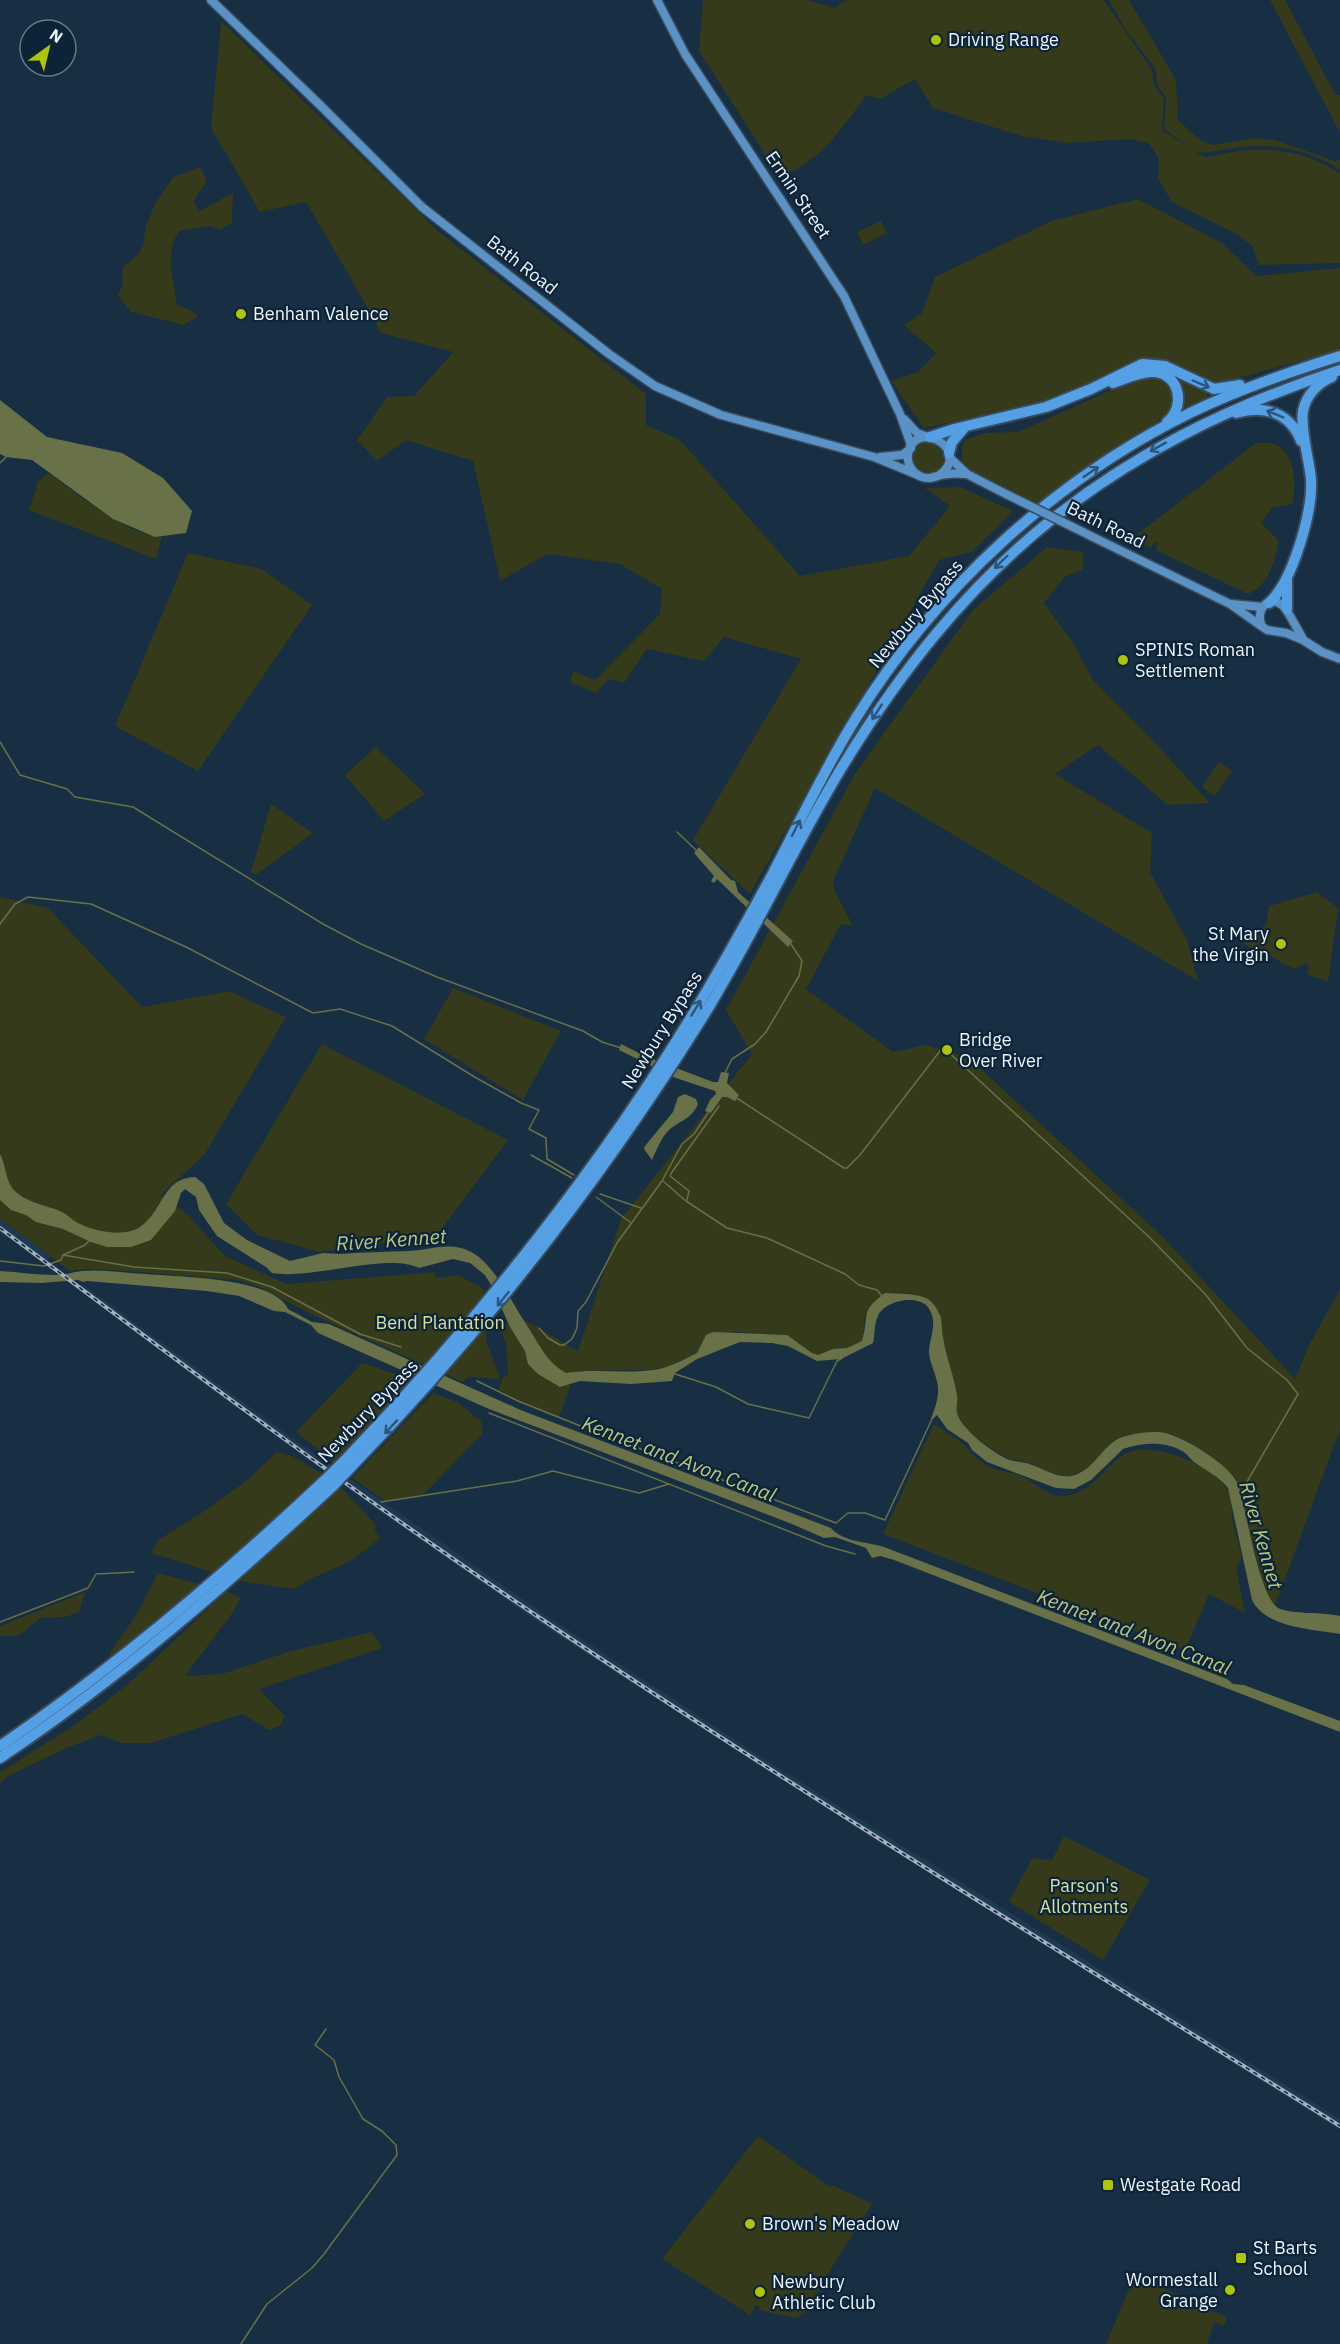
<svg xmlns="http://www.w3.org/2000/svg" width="1340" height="2344" font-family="'IBM Plex Sans',sans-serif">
	<rect width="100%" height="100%" fill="#172e43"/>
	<g fill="#1d3a53">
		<path d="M0 1219 51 1257 43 1262 0 1232Z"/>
		<path d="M82 1284 299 1443 547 1616 775 1766 1340 2119V2130L815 1801 544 1626 379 1511 202 1382 76 1288Z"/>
	</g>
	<g fill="#343a1a">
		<path d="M703 0H808L835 8 846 0H1104L1152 70 1154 85 1164 99 1162 130 1191 148 1164 129 1166 98 1157 85 1156 70 1124 27 1109 0H1129L1176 80 1178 120 1200 140 1212 145 1255 138 1275 140 1335 161 1340 160V170C1307 148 1272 143 1233 148 1218 150 1211 154 1196 152L1205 157C1214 157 1223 153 1232 152 1267 145 1311 152 1340 174V263L1259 265 1252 246 1237 234 1172 202 1158 179 1159 158 1149 144 1132 139 1067 143 1021 136 933 108 915 79 880 99 867 95C842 127 819 165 779 176L699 51Z"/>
		<path d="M1270 0H1285L1335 94 1340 95V133Z"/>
		<path d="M221 21 438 231 646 394V425L680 440 800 576 909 556 950 506 925 488 960 487 1013 511 972 552 939 560 750 894 693 840 801 659 724 637 704 661 647 649 624 683 609 679 596 693 570 682 573 671 594 680 597 678 660 614 662 589 620 564 547 554 500 581 473 461 406 440 377 461 357 440 387 397 414 396 453 352 381 333 353 282 306 202 260 212 211 128Z"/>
		<path d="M200 167 207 181 193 202 200 211 233 193 232 223 220 230 208 226 179 231C165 252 173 280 177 305L190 310 198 316 184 325 131 312 118 296 122 286 123 267 137 255 143 246 146 226 155 204 173 177Z"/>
		<path d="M1138 199 1222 243 1256 276 1340 268V350L1213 385 1154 358 1134 362 1096 381 1039 403 924 428 891 381 918 372 936 353 904 325 922 313 935 277 1051 221Z"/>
		<path d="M881 221 887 233 863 245 857 232Z"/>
		<path d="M1159 367 1208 391 1206 400 1180 411 1182 405Z"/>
		<path d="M1150 375 1167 380 1175 398 1170 410 1157 422 1081 472 1038 504 972 471 962 461V446L967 439 985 433 1018 432 1120 386Z"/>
		<circle cx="928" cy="457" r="16"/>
		<path d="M1256 443C1261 443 1270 442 1275 444 1296 454 1297 485 1292 504L1285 506 1273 507 1261 523 1279 541C1274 563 1270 584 1248 594L1156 550 1158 544 1155 541 1151 548 1131 539Z"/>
		<path d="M48 473C73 490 133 540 162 536L156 559 29 510 38 482Z"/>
		<path d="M1047 547 1083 552V570L1064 577 1044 603 1074 644 1092 679 1159 747 1210 803 1168 805 1098 745 1055 774 1152 833 1150 872 1187 940 1198 981 875 788 833 881 835 892 853 926 841 924 806 989 893 1052 925 1045 968 1057 1162 1236 1295 1379 1308 1347 1340 1289V1429L1275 1606 1271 1603 1263 1585 1236 1479 1218 1462 1199 1450 1174 1436 1141 1433 1118 1438 1107 1447 1091 1467 1071 1476H1065L1051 1473 1029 1463 1009 1459 985 1445 967 1430 957 1413V1394L942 1336 941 1318 925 1297 885 1293 865 1317 863 1341 847 1348 833 1349 818 1355 812 1353 787 1335 736 1332 706 1335 697 1353 670 1366 649 1370 576 1371 559 1417 518 1401 498 1390 504 1375 508 1376 506 1342 499 1328 521 1318 578 1351 621 1219 752 1054 726 1010 856 772 973 610Z"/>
		<path d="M188 553 262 569 312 605 198 771 115 726Z"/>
		<path d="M376 747 425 794 384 821 345 775Z"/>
		<path d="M1219 762 1232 771 1215 796 1202 787Z"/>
		<path d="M271 804 313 833 256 875 251 872Z"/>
		<path d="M1317 892 1338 908 1328 982 1307 974 1309 966 1305 963 1296 969 1287 966 1255 946 1252 949 1244 944 1249 930 1266 926 1269 906Z"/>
		<path d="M0 897 48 908 142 1007 229 991 286 1017 205 1154 161 1195 187 1214 225 1256 287 1284 435 1272 436 1278 457 1275 483 1288 486 1340 500 1379 468 1377 463 1382 311 1314 257 1286 237 1280 126 1271 87 1269 70 1271 0 1219Z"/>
		<path d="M453 988 561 1031 523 1100 424 1039Z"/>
		<path d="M322 1044 508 1140 437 1235 320 1252 257 1235 226 1204Z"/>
		<path d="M362 1363 396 1374 411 1382 334 1462 296 1432Z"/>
		<path d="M433 1393 457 1402 481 1421 483 1433 424 1494 385 1501 352 1478Z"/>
		<path d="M934 1424C944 1431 955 1437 964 1445 973 1454 980 1462 992 1468 1002 1472 1014 1472 1023 1477 1036 1483 1048 1497 1064 1496 1090 1494 1104 1468 1123 1455 1149 1438 1215 1465 1228 1491 1233 1501 1231 1511 1233 1522 1235 1534 1240 1546 1242 1558L1236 1567 1245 1613 1209 1594 1185 1650 883 1534Z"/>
		<path d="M277 1452 293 1456 322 1474 215 1573 151 1553 157 1541 206 1510 246 1481Z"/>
		<path d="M341 1487 375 1524V1532L381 1538 351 1561 310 1579 294 1589 239 1581Z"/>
		<path d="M158 1573 202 1585 109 1661 110 1653 136 1615Z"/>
		<path d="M227 1591 241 1598 231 1615 185 1676 222 1674 291 1651 372 1632 382 1648 259 1689 285 1716 280 1726 269 1730 242 1714 151 1743H121L101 1735 64 1749 7 1777 0 1783V1772L75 1725 128 1684Z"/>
		<path d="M85 1592 79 1612 66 1617 40 1618 18 1636H0V1626Z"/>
		<path d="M1064 1836 1150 1880 1103 1960 1009 1902 1032 1858 1052 1860Z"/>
		<path d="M758 2136 830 2187 832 2185C844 2191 859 2197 872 2204L827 2275 805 2314 802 2313 800 2316 795 2318 759 2310 760 2307 756 2305 750 2315 662 2259Z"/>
		<path d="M1134 2277 1201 2303 1200 2306 1227 2317 1224 2326 1214 2322 1207 2344H1106Z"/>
	</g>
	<g fill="#697148">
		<path d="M0 400 47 437 122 453 163 478 192 511 186 533 155 537 113 519 32 460 6 457 0 454Z"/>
		<path d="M699 847 731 880 735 881 738 892 793 941 788 947 717 879 714 883 711 881 714 876 694 853Z"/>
		<path d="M621 1044 645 1056 713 1082H718L721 1072 729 1073 727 1083 739 1095 735 1101 727 1097H722L711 1113 705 1111 710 1100 716 1094 715 1091 676 1078 619 1050Z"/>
		<path d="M685 1094 696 1099 698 1104C692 1119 679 1121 669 1130 661 1138 656 1151 652 1160L644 1149 645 1146 673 1112 678 1097Z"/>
		<path d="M0 1154C6 1165 5 1179 13 1189 27 1204 45 1204 62 1212 68 1215 72 1220 78 1223 93 1231 124 1238 140 1227 164 1210 162 1178 195 1177L204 1184 224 1223 247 1240 290 1261 323 1253 341 1254C364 1252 387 1252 409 1251 435 1249 456 1239 479 1257 499 1274 512 1303 526 1324 538 1342 546 1362 566 1373 597 1368 628 1375 659 1369 672 1366 685 1359 697 1353L706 1335 713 1332 787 1335 812 1353 818 1355 833 1349 847 1348 862 1341C870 1315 859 1312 885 1293 897 1294 915 1293 926 1298 932 1301 937 1308 940 1315 943 1322 941 1330 943 1337 946 1357 954 1376 957 1395 958 1400 956 1407 957 1413 962 1430 994 1454 1010 1460 1017 1462 1025 1462 1032 1465 1044 1469 1057 1478 1071 1476 1093 1471 1099 1451 1116 1440 1126 1434 1153 1430 1165 1433 1185 1438 1229 1464 1238 1484 1246 1506 1259 1601 1280 1609 1294 1614 1322 1612 1340 1616V1634C1311 1629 1266 1628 1252 1600L1228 1488C1218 1476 1207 1471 1194 1462 1190 1459 1188 1455 1184 1452 1166 1441 1143 1442 1123 1449L1091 1480 1074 1489 1056 1488 987 1462 972 1450 968 1443 947 1429 937 1415 933 1419H931C936 1405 941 1393 936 1378 934 1370 929 1360 929 1351 930 1336 939 1321 927 1306 915 1294 884 1301 878 1316 874 1324 875 1334 873 1343L841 1359 817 1361 788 1346 772 1343 740 1342 697 1359 675 1373 672 1381 631 1384 580 1381 560 1387 538 1374 528 1364 525 1351 510 1327 491 1285 485 1275 470 1263 453 1259 419 1268C387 1252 312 1280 272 1273L266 1267 217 1236 199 1210 196 1197 185 1189 181 1193 175 1211 151 1240 131 1247H107L91 1242 63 1229 36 1222 26 1215 11 1210 0 1200Z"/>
		<path d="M0 1271C18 1272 37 1275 55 1275 64 1275 73 1272 82 1271 102 1269 125 1273 146 1274 177 1277 273 1277 288 1309L312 1322 329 1324 523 1411 831 1528C841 1540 862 1542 877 1545 886 1547 896 1552 905 1555L1227 1679 1233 1684 1244 1685 1340 1721V1732L894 1560 880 1556 872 1558 866 1548 835 1537 824 1538 792 1524 489 1409 318 1333 311 1325 285 1312 274 1311 239 1296 207 1291 87 1281 83 1282 78 1280 41 1283 0 1282Z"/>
	</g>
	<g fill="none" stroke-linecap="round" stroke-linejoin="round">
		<g stroke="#697148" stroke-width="1.5">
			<path d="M0 463 6 457"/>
			<path d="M0 742 20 775 67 789 75 797 133 807 323 924 361 944 437 977 583 1031 602 1042 621 1048"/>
			<path d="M677 832 696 850"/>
			<path d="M0 924 15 904 28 897 91 904 186 947 313 1013 340 1009 392 1026 473 1076 521 1103 539 1110 529 1129 546 1138 547 1159 574 1175"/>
			<path d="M725 1073 732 1059 755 1044 766 1032 799 976 802 961 791 944"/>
			<path d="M735 1097 844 1168H847L860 1155 943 1047 1148 1236 1206 1295 1247 1348 1287 1380 1298 1394 1241 1492"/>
			<path d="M531 1155 572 1178"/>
			<path d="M663 1181 686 1201 727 1228 767 1238 845 1274 859 1285 877 1290 882 1296"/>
			<path d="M600 1194 641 1208"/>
			<path d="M596 1197 630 1222"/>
			<path d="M687 1200 689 1191 670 1176 672 1172 719 1106"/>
			<path d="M63 1255 134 1267 227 1273 272 1287 360 1334 401 1347"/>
			<path d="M0 1261 44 1266 61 1260 63 1255 85 1245 89 1241"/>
			<path d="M539 1328 548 1338 560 1345H564L572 1339 577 1328 578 1311 586 1302 617 1243 662 1181 682 1144 694 1134 708 1113"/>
			<path d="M675 1374 716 1387 748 1404 809 1418 837 1361 842 1358"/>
			<path d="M477 1381 518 1401 588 1429 836 1523 848 1513H865L885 1520 932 1419"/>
			<path d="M489 1413 826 1546 855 1554"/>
			<path d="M381 1502 517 1481 553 1471 639 1493 669 1484"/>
			<path d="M0 1622 88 1588 96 1574 134 1572"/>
			<path d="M241 2344 267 2304 312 2268 324 2254 397 2155 396 2145 382 2131 363 2119 339 2077 334 2060 315 2045 326 2029"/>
		</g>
		<defs>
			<g id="major">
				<path d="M211 0 320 105 422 207 609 354 655 386 721 415 874 457 918 475"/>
				<path d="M657 0 685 54 844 296 900 414 910 442 911 448"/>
				<path d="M904 419 917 433 928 437"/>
				<path d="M880 457 902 455 909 450"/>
				<path d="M949 457 967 474 1000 491"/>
				<path d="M938 476C975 451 915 416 908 454 906 467 917 479 930 478 936 477 942 474 948 474 954 473 961 474 967 474"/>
				<path d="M1103 542 1230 604 1267 630 1286 633 1303 640 1322 652 1340 659"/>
				<path d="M1231 604 1262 607"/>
				<path d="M1261 624C1256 610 1268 594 1282 605 1287 608 1299 633 1303 639"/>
			</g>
			<g id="highway">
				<path d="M1113 383C1126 379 1140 371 1154 372 1180 374 1186 407 1167 422"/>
				<path d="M1236 413C1264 405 1290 412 1301 441"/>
				<path d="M930 437 954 429 1046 407 1091 389 1142 364 1165 366 1214 389 1240 385"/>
				<path d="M949 453 952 442 964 428"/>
				<path d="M1269 603C1293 581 1313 511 1311 479 1309 459 1300 429 1303 411 1306 395 1318 383 1332 377"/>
				<path d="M1287 609V580"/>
				<path d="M347 1458C473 1326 586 1187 682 1032 714 980 744 927 773 873 800 821 825 768 856 718 936 589 1054 480 1190 413 1239 389 1289 372 1340 356"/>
				<path d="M354 1464C485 1329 599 1182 699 1023 750 942 790 854 839 772 965 563 1108 446 1340 370"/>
				<path d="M0 1746C117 1666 223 1576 326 1479"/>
				<path d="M0 1758C120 1678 229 1583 334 1485"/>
			</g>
		</defs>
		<use href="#major" stroke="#394b5c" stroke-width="11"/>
		<use href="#highway" stroke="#394b5c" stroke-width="14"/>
		<use href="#major" stroke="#5b92c5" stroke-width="8"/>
		<use href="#highway" stroke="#55a0e5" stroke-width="10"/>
		<defs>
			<path id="rail" d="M0 1228C180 1363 359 1497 546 1622 806 1797 1074 1960 1340 2126"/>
		</defs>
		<use href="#rail" stroke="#a3b0bd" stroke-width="4"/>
		<use href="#rail" stroke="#0d2438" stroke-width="1.5" stroke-dasharray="4.5" stroke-linecap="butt"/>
		<defs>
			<path id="major-bridge" d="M1000 491 1103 542"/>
			<g id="highway-bridge">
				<path d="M326 1479 347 1458"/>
				<path d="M334 1485 354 1464"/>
			</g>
		</defs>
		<use href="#major-bridge" stroke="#394b5c" stroke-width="11" stroke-linecap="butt"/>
		<use href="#highway-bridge" stroke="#394b5c" stroke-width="14" stroke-linecap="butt"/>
		<use href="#major-bridge" stroke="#5b92c5" stroke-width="8"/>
		<use href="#highway-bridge" stroke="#55a0e5" stroke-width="10"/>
	</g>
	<defs><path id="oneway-shaft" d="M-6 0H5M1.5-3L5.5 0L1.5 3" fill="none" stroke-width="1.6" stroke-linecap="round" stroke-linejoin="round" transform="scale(1.5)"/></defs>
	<g stroke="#2a567d">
		<use href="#oneway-shaft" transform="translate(1201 384) rotate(23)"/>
		<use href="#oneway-shaft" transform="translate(1275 414) rotate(-158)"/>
		<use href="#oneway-shaft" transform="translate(1158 447) rotate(151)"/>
		<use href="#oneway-shaft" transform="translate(1091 472) rotate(-34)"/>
		<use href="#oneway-shaft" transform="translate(1001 562) rotate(136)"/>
		<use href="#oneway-shaft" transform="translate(877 712) rotate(123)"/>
		<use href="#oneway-shaft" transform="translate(796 828) rotate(-63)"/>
		<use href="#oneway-shaft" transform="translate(696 1008) rotate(-59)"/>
		<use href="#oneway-shaft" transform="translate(503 1299) rotate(129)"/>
		<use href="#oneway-shaft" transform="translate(391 1427) rotate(133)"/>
	</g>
	<g fill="#b0c502" stroke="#0d2438" stroke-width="2">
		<circle cx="936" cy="40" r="6"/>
		<circle cx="241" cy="314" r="6"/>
		<circle cx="1123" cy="660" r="6"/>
		<circle cx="1281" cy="944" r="6"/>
		<circle cx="947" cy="1050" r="6"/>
		<rect x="1102" y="2179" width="12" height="12" rx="3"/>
		<circle cx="750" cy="2224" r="6"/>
		<rect x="1235" y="2252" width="12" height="12" rx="3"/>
		<circle cx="1230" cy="2290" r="6"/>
		<circle cx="760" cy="2292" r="6"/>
	</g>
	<g text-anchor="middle" stroke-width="4.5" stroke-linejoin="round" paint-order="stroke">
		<g font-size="18" fill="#ecf4fc" stroke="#0d2438" text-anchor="start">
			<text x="948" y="46">Driving Range</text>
			<text x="253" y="320">Benham Valence</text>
			<text x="1135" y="656">SPINIS Roman<tspan x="1135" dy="21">Settlement</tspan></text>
			<text x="1269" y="940" text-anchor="end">St Mary<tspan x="1269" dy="21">the Virgin</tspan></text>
			<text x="959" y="1046">Bridge<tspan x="959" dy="21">Over River</tspan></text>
			<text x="1120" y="2191">Westgate Road</text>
			<text x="762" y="2230">Brown's Meadow</text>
			<text x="1253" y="2254">St Barts<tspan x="1253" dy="21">School</tspan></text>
			<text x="1218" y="2286" text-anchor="end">Wormestall<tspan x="1218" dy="21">Grange</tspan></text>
			<text x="772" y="2288">Newbury<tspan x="772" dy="21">Athletic Club</tspan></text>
		</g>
		<g font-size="18" fill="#ecf4fc" stroke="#0d2438">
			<text transform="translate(798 195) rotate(56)" y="6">Ermin Street</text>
			<text transform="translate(522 265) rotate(38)" y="6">Bath Road</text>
			<text transform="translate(1106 525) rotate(26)" y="6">Bath Road</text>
			<text transform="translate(916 614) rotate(-50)" y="6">Newbury Bypass</text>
			<text transform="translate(662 1030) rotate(-58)" y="6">Newbury Bypass</text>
			<text transform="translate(368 1411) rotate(-46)" y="6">Newbury Bypass</text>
		</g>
		<g font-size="18" fill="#d4e29c" stroke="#0d2438">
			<text x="440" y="1329">Bend Plantation</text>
			<text x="1084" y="1892">Parson's<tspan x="1084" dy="21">Allotments</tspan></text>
		</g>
		<g font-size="20" font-style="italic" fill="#bac782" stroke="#0d2438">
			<text transform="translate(391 1240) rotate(-4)" y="7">River Kennet</text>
			<text transform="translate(679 1459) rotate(21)" y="7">Kennet and Avon Canal</text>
			<text transform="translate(1261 1535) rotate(74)" y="7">River Kennet</text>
			<text transform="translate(1134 1632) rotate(21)" y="7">Kennet and Avon Canal</text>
		</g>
	</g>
	<g transform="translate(48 48) rotate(34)"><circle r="28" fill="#0d2438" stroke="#667786" stroke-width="1.5"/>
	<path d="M0-4.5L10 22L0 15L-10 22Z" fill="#b0c502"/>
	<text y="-9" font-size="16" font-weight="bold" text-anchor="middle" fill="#ecf4fc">N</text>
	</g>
</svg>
